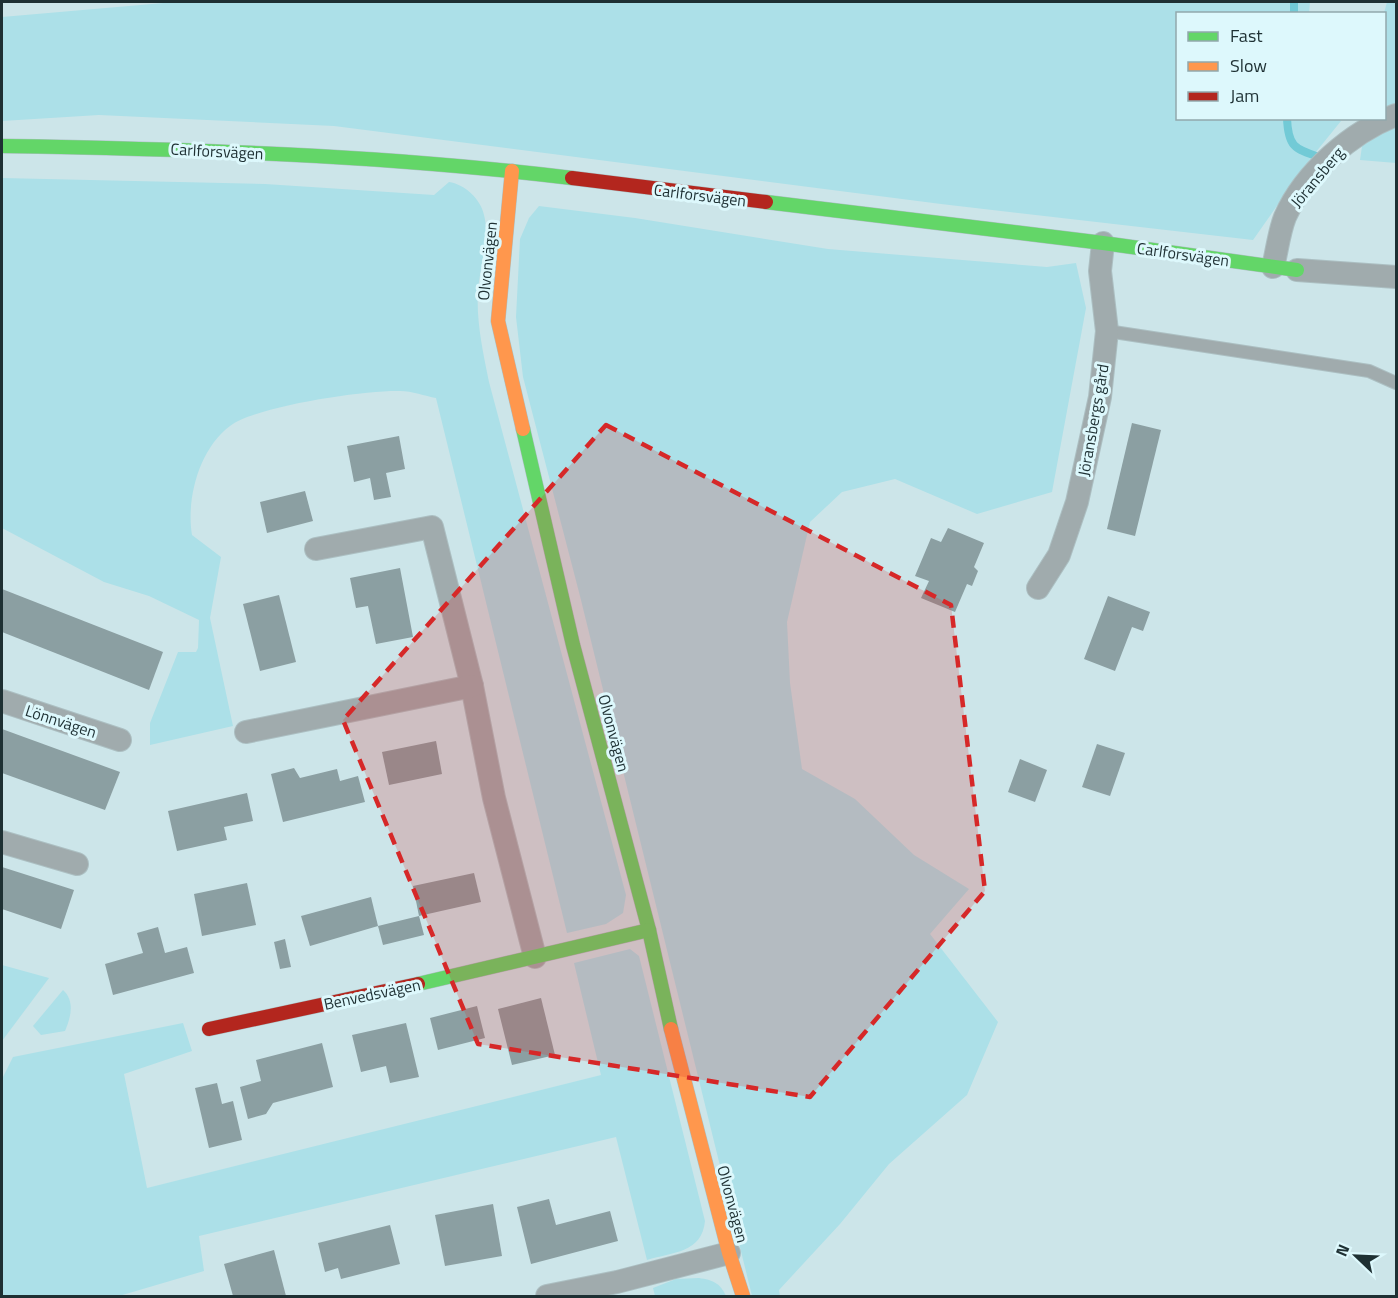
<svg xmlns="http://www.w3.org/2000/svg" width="1398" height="1298" font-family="'Titillium Web',sans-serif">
	<rect width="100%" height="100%" fill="#cce5e9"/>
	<g fill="#ace0e8">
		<path d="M175 2H1310L1309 13 1178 14V118H1336L1341 121 1307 163 1253 240 941 204 334 126 99 115 2 121V17Z"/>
		<path d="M1387 2H1396V163L1360 160 1366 119 1384 118V13Z"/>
		<path d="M2 178 265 184 434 195 449 182C464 184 481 199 484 215 490 237 480 267 478 290 476 321 483 352 489 382L626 895 623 913 606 924 567 933 436 398C425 396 412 391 400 391 365 390 256 406 230 426 199 449 186 499 192 535L221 557 210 618 233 726 150 745V723L178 652H196L198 648 199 620 149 596 104 582 2 528Z"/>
		<path d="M539 206 635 218 828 249 1047 267 1076 263 1086 308 1052 492 977 514 895 479 842 492 810 522 787 622 790 683 802 769 855 799 914 855 969 889 930 934 998 1022 967 1095 889 1164 840 1224 779 1290 780 1296H752L580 596 523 377 516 317 520 239 529 218Z"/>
		<path d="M630 949 639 956 705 1221C702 1253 673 1252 647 1260L616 1137 199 1236 204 1271 119 1296H2V1079L13 1057 183 1023 192 1051 124 1074 147 1188 601 1075 574 963Z"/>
		<path d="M2 965 49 978 2 1041Z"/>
		<path d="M63 990C75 1001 71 1017 65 1031L41 1035 33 1026Z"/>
		<path d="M699 1278C713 1280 720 1283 726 1296H655L653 1288 676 1279Z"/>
	</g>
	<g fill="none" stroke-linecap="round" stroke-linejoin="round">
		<g stroke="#72cad6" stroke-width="8">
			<path d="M1294 14V2"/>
			<path d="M1287 118C1288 146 1294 149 1319 157"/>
		</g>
	</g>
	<g fill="#8b9fa2">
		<path d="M1132 423 1161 430 1135 536 1107 529Z"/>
		<path d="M399 436 405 469 386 473 391 497 374 500 370 478 354 482 347 446Z"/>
		<path d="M305 491 313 521 267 533 260 502Z"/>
		<path d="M948 528 984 543 974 567 978 571 972 586 967 584 955 612 921 598 929 581 915 576 931 538 941 542Z"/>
		<path d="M400 568 413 637 376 644 368 606 356 608 350 578Z"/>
		<path d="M2 589 163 652 149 690 2 632Z"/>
		<path d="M279 595 296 662 260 671 243 604Z"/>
		<path d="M1108 596 1150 612 1143 631 1132 627 1115 671 1084 659Z"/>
		<path d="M2 729 120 772 105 810 2 773Z"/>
		<path d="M436 741 442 774 389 785 382 752Z"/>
		<path d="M1097 744 1125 753 1110 796 1082 787Z"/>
		<path d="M1020 759 1047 770 1035 802 1008 792Z"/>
		<path d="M294 768 300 778 337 769 340 781 358 776 365 802 283 822 271 774Z"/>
		<path d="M247 793 253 821 224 827 227 840 177 851 168 811Z"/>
		<path d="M2 867 74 890 61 929 2 909Z"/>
		<path d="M474 873 481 902 419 916 413 886Z"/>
		<path d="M247 883 256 925 202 936 194 894Z"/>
		<path d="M371 897 378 926 310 946 301 916Z"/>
		<path d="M419 916 424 935 383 945 378 926Z"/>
		<path d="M158 927 165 953 187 947 194 973 113 995 105 964 143 953 137 933Z"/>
		<path d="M285 939 291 967 280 969 274 942Z"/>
		<path d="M541 998 555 1055 512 1065 498 1009Z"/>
		<path d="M477 1006 485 1038 438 1050 430 1018Z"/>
		<path d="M406 1023 419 1077 390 1083 386 1066 361 1072 352 1035Z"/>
		<path d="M322 1043 333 1087 273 1103 266 1114 248 1119 240 1087 261 1081 256 1060Z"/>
		<path d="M217 1083 222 1104 233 1101 242 1140 209 1148 195 1088Z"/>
		<path d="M549 1199 556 1225 610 1211 618 1241 531 1264 517 1207Z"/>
		<path d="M493 1204 502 1256 445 1266 435 1215Z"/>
		<path d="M390 1225 400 1264 341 1279 338 1268 325 1272 318 1243Z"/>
		<path d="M274 1250 286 1296H233L224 1264Z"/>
	</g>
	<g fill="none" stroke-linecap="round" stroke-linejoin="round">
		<defs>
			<path id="lane" d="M1107 331 1369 371 1396 383"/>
			<g id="street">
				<path d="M1273 267C1277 251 1279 232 1285 217 1305 172 1352 132 1396 115"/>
				<path d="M1297 270 1396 277"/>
				<path d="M316 549 432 527 472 686 494 798 535 957"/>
				<path d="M1038 588 1059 555 1077 502 1100 397 1107 331 1100 271 1103 243"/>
				<path d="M2 701 120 740"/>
				<path d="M246 732 472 686"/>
				<path d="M2 842 77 864"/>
				<path d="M547 1296 617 1282 729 1253"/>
			</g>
			<g id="fast">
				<path d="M2 146C192 149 383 155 572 178"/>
				<path d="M766 202 1103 243 1297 270"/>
				<path d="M523 429 573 645 649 930 671 1029"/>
				<path d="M418 984 649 930"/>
			</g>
			<g id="slow">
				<path d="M512 171 498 321 523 429"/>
				<path d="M671 1029 729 1253 743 1296"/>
			</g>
			<g id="jam">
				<path d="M572 178 766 202"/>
				<path d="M209 1029 418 984"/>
			</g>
		</defs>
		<use href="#lane" stroke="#acbfc2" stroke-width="14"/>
		<use href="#street" stroke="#acbfc2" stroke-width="24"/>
		<use href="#fast" stroke="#acbfc2" stroke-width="15"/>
		<use href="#slow" stroke="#acbfc2" stroke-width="15"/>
		<use href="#jam" stroke="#acbfc2" stroke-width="15"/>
		<use href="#lane" stroke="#a0abad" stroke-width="12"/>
		<use href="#street" stroke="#a0abad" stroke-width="22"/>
		<use href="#fast" stroke="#63d668" stroke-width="14"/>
		<use href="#slow" stroke="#ff974d" stroke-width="14"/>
		<use href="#jam" stroke="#b3261e" stroke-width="14"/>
	</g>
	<path fill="#d62828" fill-opacity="0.2" stroke="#d62828" stroke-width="4.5" stroke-dasharray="12 8" stroke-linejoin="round" d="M606 425 951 605 985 891 810 1097 478 1044 343 720Z"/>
	<g text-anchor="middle" stroke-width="6" stroke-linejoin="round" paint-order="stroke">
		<g font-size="16" fill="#1e3033" stroke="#ddf8fc">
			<text transform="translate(217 151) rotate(3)" y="6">Carlforsvägen</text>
			<text transform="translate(1317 177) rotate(-50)" y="6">Jöransberg</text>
			<text transform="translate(700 195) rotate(7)" y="6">Carlforsvägen</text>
			<text transform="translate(1183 254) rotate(8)" y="6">Carlforsvägen</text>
			<text transform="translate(487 261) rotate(-84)" y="6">Olvonvägen</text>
			<text transform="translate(1093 420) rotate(-80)" y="6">Jöransbergs gård</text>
			<text transform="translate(61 721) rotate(18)" y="6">Lönnvägen</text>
			<text transform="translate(614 733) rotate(75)" y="6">Olvonvägen</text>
			<text transform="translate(372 994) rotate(-12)" y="6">Benvedsvägen</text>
			<text transform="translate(733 1204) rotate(75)" y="6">Olvonvägen</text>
		</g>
	</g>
	<rect width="1398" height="1298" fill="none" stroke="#1e3033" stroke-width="6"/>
	<rect x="1176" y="12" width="210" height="108" fill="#ddf8fc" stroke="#91a8ac" stroke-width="1.5"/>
	<rect x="1188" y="32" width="30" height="9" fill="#63d668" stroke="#91a8ac" stroke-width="1.5"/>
	<text x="1230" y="42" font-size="18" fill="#1e3033">Fast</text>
	<rect x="1188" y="62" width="30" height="9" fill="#ff974d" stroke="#91a8ac" stroke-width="1.5"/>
	<text x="1230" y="72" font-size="18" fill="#1e3033">Slow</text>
	<rect x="1188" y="92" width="30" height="9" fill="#b3261e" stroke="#91a8ac" stroke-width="1.5"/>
	<text x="1230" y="102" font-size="18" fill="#1e3033">Jam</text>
	<g transform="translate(1356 1256) rotate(293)" stroke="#ddf8fc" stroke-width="4.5" paint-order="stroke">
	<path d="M0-4.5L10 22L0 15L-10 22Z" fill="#1e3033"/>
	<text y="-9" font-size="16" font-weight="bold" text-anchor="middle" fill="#1e3033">N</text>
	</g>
</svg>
